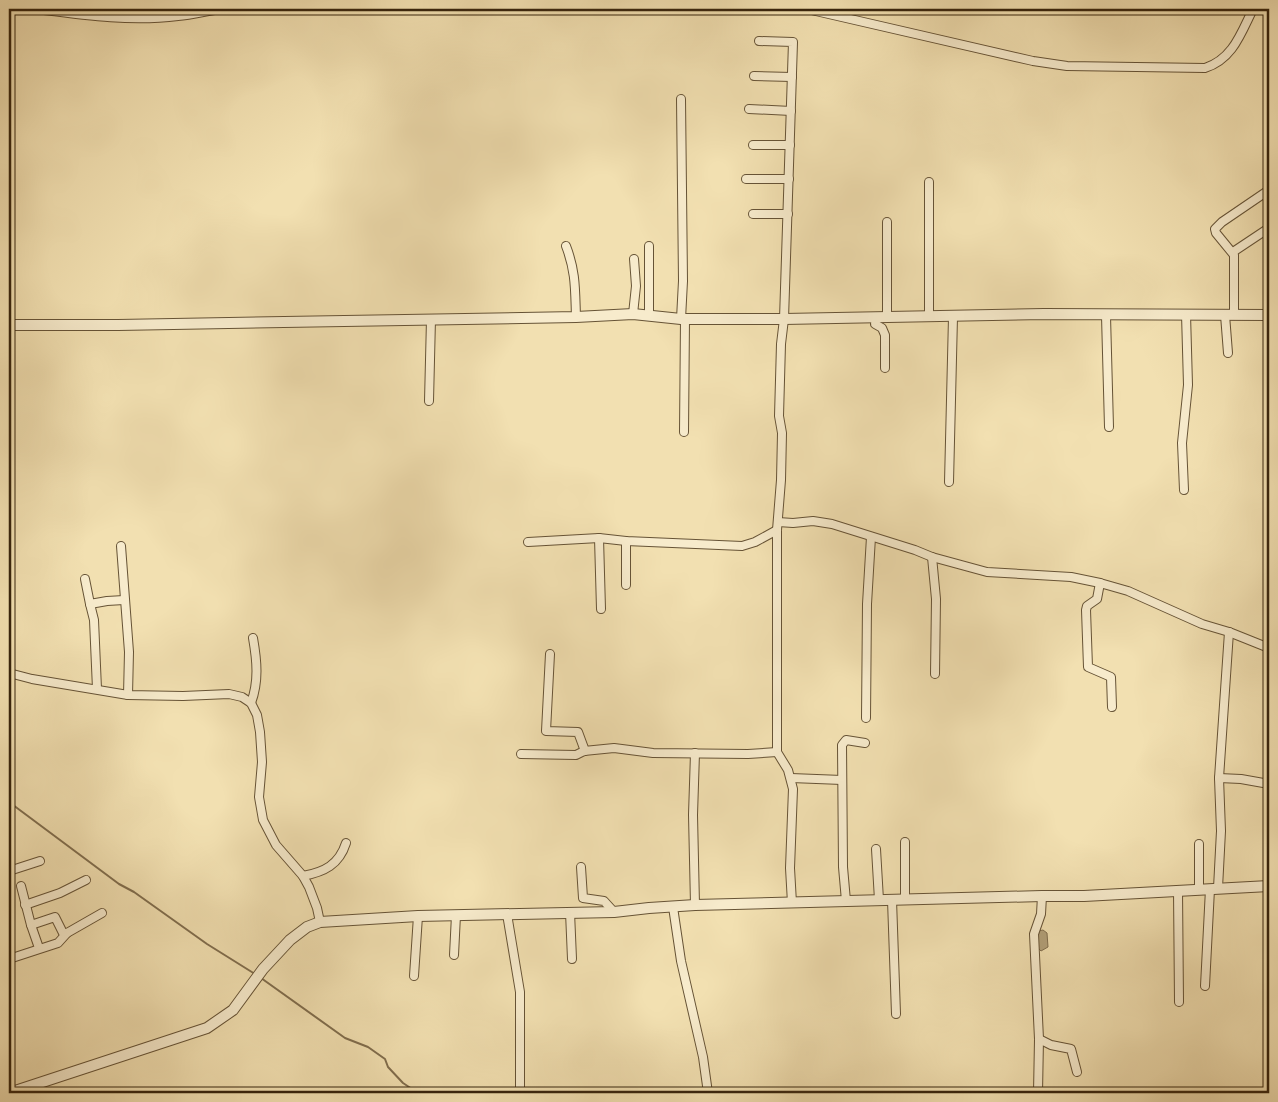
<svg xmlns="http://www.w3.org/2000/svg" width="1278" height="1102" font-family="'EB Garamond',serif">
	<rect width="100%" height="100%" fill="#f2e0b1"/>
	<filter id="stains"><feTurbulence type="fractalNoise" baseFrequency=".004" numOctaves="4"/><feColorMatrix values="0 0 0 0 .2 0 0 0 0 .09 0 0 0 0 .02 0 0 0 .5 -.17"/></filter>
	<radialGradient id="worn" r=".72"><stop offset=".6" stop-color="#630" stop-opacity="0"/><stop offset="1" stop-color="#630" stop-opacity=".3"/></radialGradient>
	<path fill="#b2a079" stroke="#816e4e" d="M1043 930 1047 933 1048 947 1041 951 1037 947 1038 931Z"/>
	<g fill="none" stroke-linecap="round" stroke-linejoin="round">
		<g stroke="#816e4e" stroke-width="2">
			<path d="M9 802 119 884 134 892 207 944 255 974"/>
			<path d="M261 978 345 1038 368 1047 385 1059 388 1067 403 1083 418 1093"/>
		</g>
		<defs>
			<g id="minor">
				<path d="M35 9C82 15 130 22 178 16 192 15 206 11 220 9"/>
				<path d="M807 9 1033 61 1067 66 1205 68C1233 59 1241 33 1253 9"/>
				<path d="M759 41 793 42 784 319 781 344 779 416 782 433 781 480 777 530V752L788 770 793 789 790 868 792 903"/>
				<path d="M754 76 792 77"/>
				<path d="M681 99 683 281 681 319"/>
				<path d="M749 109 791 111"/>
				<path d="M753 145H790"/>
				<path d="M746 179H789"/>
				<path d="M753 214H788"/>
				<path d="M887 222V316"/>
				<path d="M566 246C576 272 575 290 576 317"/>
				<path d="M1233 252 1269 228"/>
				<path d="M633 314 636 286 634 259"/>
				<path d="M649 315V246"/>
				<path d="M1225 315 1228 353"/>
				<path d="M1234 315V255L1216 233 1215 229 1222 222 1269 190"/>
				<path d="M1106 316 1109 427"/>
				<path d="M876 317 875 324 882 328 885 335V368"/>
				<path d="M929 317V182"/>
				<path d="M429 401 431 319"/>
				<path d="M684 432 685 319"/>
				<path d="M949 482 953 317"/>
				<path d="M1184 490 1182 443 1188 385 1186 314"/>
				<path d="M778 522 793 523 813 521 832 524 915 550 932 557 987 572 1071 577 1100 583 1128 591 1202 624 1229 632 1269 648"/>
				<path d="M599 538 601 609"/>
				<path d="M626 541V585"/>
				<path d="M528 542 599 538 626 541 742 546 755 542 777 530"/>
				<path d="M121 546 129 652 128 695"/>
				<path d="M932 557 936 599 935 674"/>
				<path d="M85 579 90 604 107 601 124 600"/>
				<path d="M1100 583 1097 599 1087 606 1086 610 1088 667 1111 677 1112 707"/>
				<path d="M90 604 94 620 97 689"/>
				<path d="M550 654 546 731 578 732 585 751"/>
				<path d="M9 673 32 679 128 695 183 696 229 694 242 697 251 703 257 715 260 732 262 762 259 797 263 820 276 845 303 876 309 887 317 908 320 922"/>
				<path d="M251 703C259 681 257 661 253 638"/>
				<path d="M866 718 867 604 871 537"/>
				<path d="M521 754 576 755 584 751 614 748 653 753 748 754 777 752"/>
				<path d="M791 778 842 780"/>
				<path d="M1219 778 1241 779 1269 784"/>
				<path d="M905 842V900"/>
				<path d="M1199 844V889"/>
				<path d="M876 849 879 900"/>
				<path d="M581 867 583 898 604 901 614 912"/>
				<path d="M9 871 40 861"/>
				<path d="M303 876C324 872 339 865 346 843"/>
				<path d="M21 886 31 925 39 948"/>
				<path d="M1218 888 1221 831 1219 778 1229 632"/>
				<path d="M1178 890 1179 1002"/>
				<path d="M892 900 896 1014"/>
				<path d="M846 901 843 867 842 745 846 740 865 743"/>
				<path d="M25 905 60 893 86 880"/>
				<path d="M695 905 693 815 695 753"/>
				<path d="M673 907 681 961 703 1057 708 1093"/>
				<path d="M570 912 572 959"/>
				<path d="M507 914 520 992V1093"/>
				<path d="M31 925 55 917 63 933H67L102 913"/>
				<path d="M454 955 456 915"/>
				<path d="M9 959 58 943 67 933"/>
				<path d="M414 976 418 916"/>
				<path d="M1205 986 1210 889"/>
				<path d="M1039 1039 1051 1045 1071 1049 1077 1072"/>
				<path d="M1038 1093 1039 1039 1034 934 1041 914 1042 896"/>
			</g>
			<g id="tertiary">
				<path d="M9 325H118L576 317 633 314 681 319H784L1044 314 1269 315"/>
				<path d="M9 1093 207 1028 233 1010 263 969 290 940 307 927 320 922 418 916 614 912 649 908 695 905 1042 896H1084L1269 886"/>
			</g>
		</defs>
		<use href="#minor" stroke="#665336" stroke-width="10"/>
		<use href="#tertiary" stroke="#665336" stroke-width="12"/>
		<use href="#minor" stroke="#f7ebcc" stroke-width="8"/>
		<use href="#tertiary" stroke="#f7ebcc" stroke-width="10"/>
	</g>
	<rect width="1278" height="1102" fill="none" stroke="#f2e0b1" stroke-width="30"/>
	<rect x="10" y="10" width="1258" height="1082" fill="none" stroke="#37240d" stroke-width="2.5"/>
	<rect x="15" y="15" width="1248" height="1072" fill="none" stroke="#37240d"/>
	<rect width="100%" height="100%" filter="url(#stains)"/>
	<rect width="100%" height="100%" fill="url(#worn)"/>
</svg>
